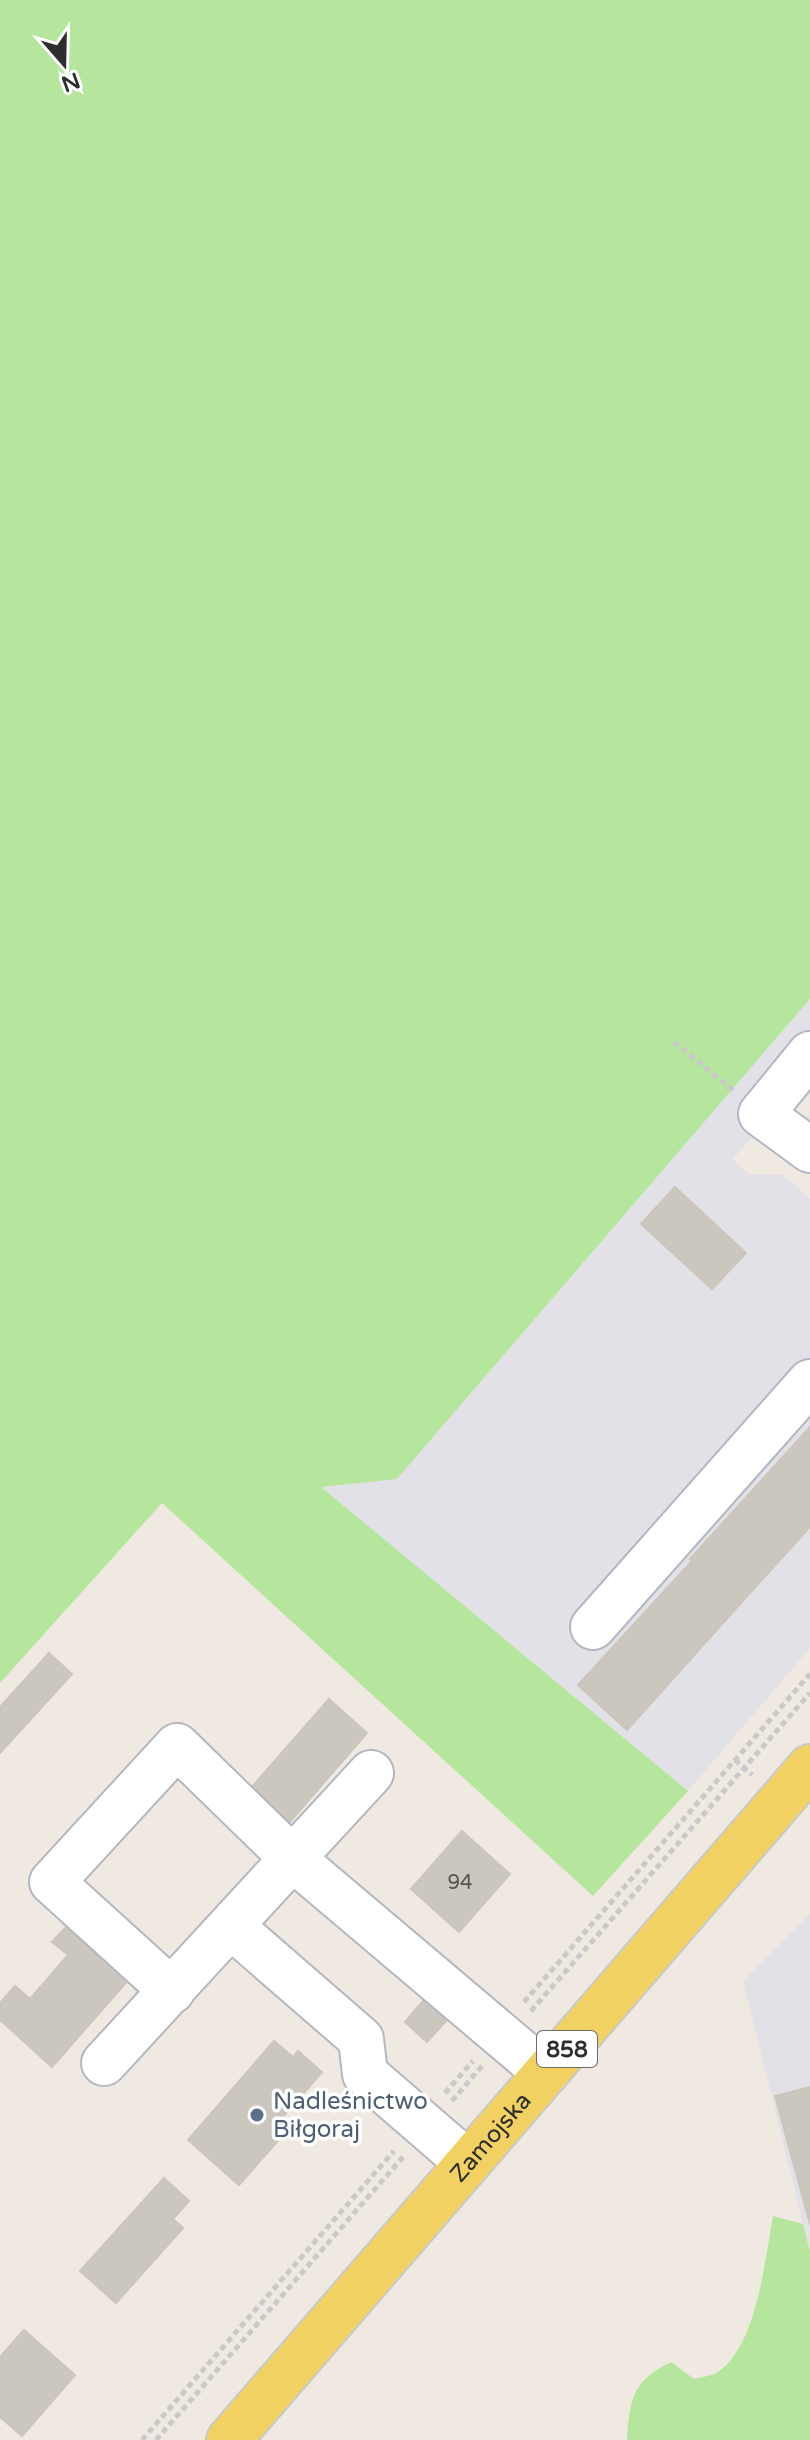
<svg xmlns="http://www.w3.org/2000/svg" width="810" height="2440" font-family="'Varela Round',sans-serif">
	<rect width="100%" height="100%" fill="#efe9e1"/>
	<g fill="#e3e1e8">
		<path d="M810 999V1069L733 1159 748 1174 783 1175 810 1199V1648L688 1791 320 1487 397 1479Z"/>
		<path d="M810 1914V2252L743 1981Z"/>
	</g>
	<g fill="#b6e59e">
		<path d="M0 0H810V999L397 1479 321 1487 688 1791 593 1896 162 1503 0 1683Z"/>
		<path d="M773 2216 803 2224 810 2252V2440H627C629 2400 633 2380 671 2362L694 2379C701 2377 712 2376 718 2372 757 2346 765 2259 773 2216Z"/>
	</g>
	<g fill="#cbc7bf" stroke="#cbc5ba" stroke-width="2">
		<path d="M675 1187 746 1253 712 1289 641 1224Z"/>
		<path d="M810 1427V1527L740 1604 690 1559Z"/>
		<path d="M692 1561 740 1604 627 1730 578 1685Z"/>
		<path d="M49 1653 72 1674 0 1753V1707Z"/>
		<path d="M329 1699 367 1733 289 1823 250 1789Z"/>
		<path d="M462 1831 510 1874 459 1932 411 1889Z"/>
		<path d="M68 1925 130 1978 52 2067 0 2020V2003L15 1986 30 1999 68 1955 52 1942Z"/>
		<path d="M424 2000 447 2020 427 2042 405 2022Z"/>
		<path d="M274 2041 293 2057 298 2051 322 2072 281 2119 290 2127 239 2185 188 2140Z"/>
		<path d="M810 2087V2224L775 2096Z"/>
		<path d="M164 2178 189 2201 173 2219 183 2228 116 2303 80 2271Z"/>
		<path d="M24 2330 75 2375 22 2436 0 2417V2357Z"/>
	</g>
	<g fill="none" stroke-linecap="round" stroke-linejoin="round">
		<defs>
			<g id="minor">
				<path d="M810 1054 761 1114 810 1150"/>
				<path d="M593 1627 810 1382"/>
				<path d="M232 1927 361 2039 365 2074 468 2163"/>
				<path d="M172 1991 52 1882 177 1746 293 1859 546 2073"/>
				<path d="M104 2063 371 1773"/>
			</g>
			<g id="major">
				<path id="s1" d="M229 2440 810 1767"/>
			</g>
		</defs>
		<use href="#minor" stroke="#b4b7c1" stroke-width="48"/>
		<use href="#major" stroke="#c9c9c9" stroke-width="48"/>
		<g stroke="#c9c9c9" stroke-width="5" stroke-dasharray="6 4" stroke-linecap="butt">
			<path d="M674 1042 733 1090"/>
			<path d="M735 1760 752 1775"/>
			<path d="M524 2002 810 1674"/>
			<path d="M531 2011 810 1693"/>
			<path d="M445 2093 473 2061"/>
			<path d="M452 2101 482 2066"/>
			<path d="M142 2440 394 2151"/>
			<path d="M156 2440 403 2157"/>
		</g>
		<use href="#minor" stroke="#fff" stroke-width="44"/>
		<use href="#major" stroke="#f2d163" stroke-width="44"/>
	</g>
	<circle fill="#5c6f8a" stroke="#fff" stroke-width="3" cx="257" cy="2115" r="8"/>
	<g text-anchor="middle" stroke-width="7" stroke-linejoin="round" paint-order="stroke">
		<g font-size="20" fill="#555452">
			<text x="460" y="1889">94</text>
		</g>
		<rect fill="#fff" stroke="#6d6d6d" stroke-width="2" x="537" y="2031" width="60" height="36" rx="6"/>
		<g font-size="22" font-weight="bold" fill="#2e2e2e">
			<text x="567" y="2057">858</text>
		</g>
		<g font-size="24" fill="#4e5e75" stroke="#fff" text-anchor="start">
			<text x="273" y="2109">Nadleśnictwo<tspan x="273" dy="28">Biłgoraj</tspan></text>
		</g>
		<g font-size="24" fill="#2e2e2e" stroke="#fff">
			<text dy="8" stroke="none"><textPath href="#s1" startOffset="400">Zamojska</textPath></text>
		</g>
	</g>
	<g transform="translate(64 64) rotate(160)" stroke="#ffffff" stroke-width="6" paint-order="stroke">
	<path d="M0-6L14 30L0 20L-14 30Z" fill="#2e2e2e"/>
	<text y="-12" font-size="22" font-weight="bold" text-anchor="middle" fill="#2e2e2e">N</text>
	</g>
</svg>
